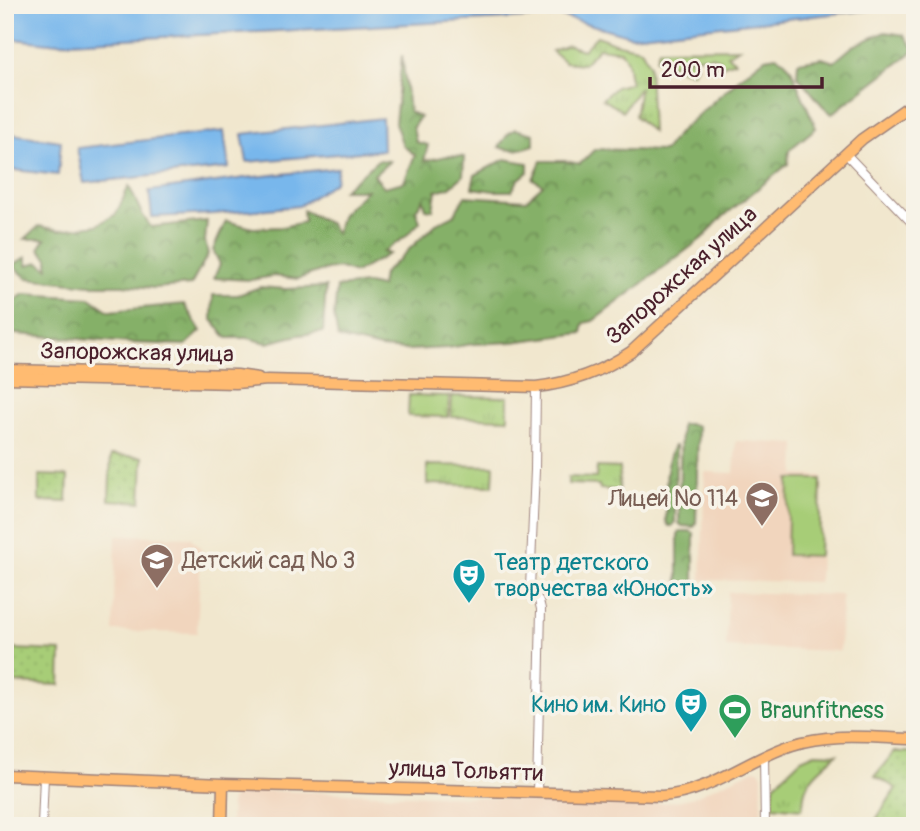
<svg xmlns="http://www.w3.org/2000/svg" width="920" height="831" font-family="Pangolin,sans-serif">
	<defs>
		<pattern id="grass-tufts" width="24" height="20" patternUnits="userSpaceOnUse" patternTransform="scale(1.75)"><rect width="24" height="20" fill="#a7cd77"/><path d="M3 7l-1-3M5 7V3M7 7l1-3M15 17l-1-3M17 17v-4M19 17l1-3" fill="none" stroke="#91b067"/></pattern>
		<pattern id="forest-crowns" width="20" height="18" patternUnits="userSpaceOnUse" patternTransform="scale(1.75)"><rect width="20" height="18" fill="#85b068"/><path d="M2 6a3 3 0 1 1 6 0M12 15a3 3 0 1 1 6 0" fill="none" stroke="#6f8f56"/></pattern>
		<pattern id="park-dots" width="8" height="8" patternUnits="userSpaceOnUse" patternTransform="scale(1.75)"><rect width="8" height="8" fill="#a7cd77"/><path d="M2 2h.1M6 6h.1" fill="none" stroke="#91b067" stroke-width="1.8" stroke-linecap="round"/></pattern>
	</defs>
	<rect width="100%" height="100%" fill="#f7f3e8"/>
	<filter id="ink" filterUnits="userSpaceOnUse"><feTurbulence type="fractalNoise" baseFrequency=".0143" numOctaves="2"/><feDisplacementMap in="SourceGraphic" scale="14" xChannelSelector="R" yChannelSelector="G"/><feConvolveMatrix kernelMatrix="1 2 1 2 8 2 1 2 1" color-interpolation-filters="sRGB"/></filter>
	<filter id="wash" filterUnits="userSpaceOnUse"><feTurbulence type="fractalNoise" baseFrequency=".00686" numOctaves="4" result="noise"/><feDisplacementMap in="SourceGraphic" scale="28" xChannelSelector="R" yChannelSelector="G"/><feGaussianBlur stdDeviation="1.57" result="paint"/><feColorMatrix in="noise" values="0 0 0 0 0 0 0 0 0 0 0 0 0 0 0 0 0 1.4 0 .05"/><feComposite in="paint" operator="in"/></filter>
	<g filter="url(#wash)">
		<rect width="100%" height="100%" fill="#f1e7ce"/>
		<g fill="#f1d5bd">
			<path d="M736 441 796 444 795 475 822 476 819 582 701 580 705 472 734 473Z"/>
			<path d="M116 535 190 537 201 549 197 633 113 631Z"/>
			<path d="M728 592 842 595 840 651 726 647Z"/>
			<path d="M755 769 759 770 762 775 761 826H230L231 800 238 791 244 790 665 803 691 798Z"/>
		</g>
		<g fill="url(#grass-tufts)" stroke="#787651" stroke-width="2">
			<path d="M597 36 614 43 641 49 649 64 652 132 635 116 640 87 623 111 602 99 616 87 631 83C626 68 631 63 621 51L599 48 583 64 565 62 552 51 568 45 583 50Z"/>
			<path d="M739 48 727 55 735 61 713 69 720 59 711 56 687 58 697 65 693 73 681 70 679 61 669 66 665 58 656 59 659 49Z"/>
			<path d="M409 395 449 396 448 417 408 416Z"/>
			<path d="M452 396 508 397V419L451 417Z"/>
			<path d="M427 465 494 466 493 486 427 484Z"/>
			<path d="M597 467 620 468 619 490 600 489 599 485 568 484V477L596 478Z"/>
			<path d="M815 753 837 754C826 764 809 776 805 791 803 797 804 803 802 809L772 806 774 785 801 759Z"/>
		</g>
		<g fill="url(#forest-crowns)" stroke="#68684a" stroke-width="2">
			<path d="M885 32 904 35 915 50 832 114 822 105 797 75 798 62 822 58 834 62 853 46Z"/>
			<path d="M402 55 409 111 420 117 413 127 416 142 428 145 424 161 447 156 464 157 463 176 450 187 436 191 433 210 426 209 423 199 416 210 420 222 405 237 383 252 389 254 355 273 340 268 320 271 298 279 274 276 251 280 214 278 220 264 213 250 226 221 253 228 282 227 304 222 303 210 330 224 336 234 342 214 367 190H343L378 160 390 161 374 175 384 187 404 182 415 155 403 146 395 123Z"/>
			<path d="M776 56 785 61 791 69 816 128 789 150 788 164 719 220 705 236 593 321 584 323 582 333 512 342 473 344 447 348 409 350 380 348 338 338 334 316 337 287 367 284 381 287 383 274 436 224 454 215 465 196 526 200 543 185 533 179 541 161H565L580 164 595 149 664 151 680 131 742 76 765 58Z"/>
			<path d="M515 129 534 134V145C522 149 511 153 499 147L508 134Z"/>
			<path d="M505 159 528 163V172L518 180 512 191H494L472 188 475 175Z"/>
			<path d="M129 186 142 214 151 227 207 221 205 241 208 254 191 285 154 288 123 285H90L27 278 12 265 27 257V265L39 262 48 268V258L39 249 45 239H25L39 226 60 230 97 225 116 214Z"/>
			<path d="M260 287 286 289 326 287 323 332 299 335 267 343 248 338H227L212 320 213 295H238Z"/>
			<path d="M24 294 90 298 109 311 184 304 201 331 186 345 130 343 5 333V307Z"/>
			<path d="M681 424H687L697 426 698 428 696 524 694 527 682 526 679 523Z"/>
			<path d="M674 446H676L675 522 672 526H669L666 521C667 499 663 465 674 446Z"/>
			<path d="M681 531H690L694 533V582L692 584 678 582V535Z"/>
		</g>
		<g fill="url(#park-dots)" stroke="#787651" stroke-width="2">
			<path d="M111 455 143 457 141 502 109 500Z"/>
			<path d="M39 475 68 476 67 502 39 501Z"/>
			<path d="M14 649 61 651 60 685 13 683Z"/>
			<path d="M894 752H915V826H872L896 788 875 776Z"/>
		</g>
		<path fill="#a7cd77" stroke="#787651" stroke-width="2" d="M789 479H821L819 556 787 555Z"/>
		<g fill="#78b7ec" stroke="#616b8c" stroke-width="2">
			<path d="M5 5H914L631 36 560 16 49 43 5 38Z"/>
			<path d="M382 118 383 150 247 162 242 134Z"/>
			<path d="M224 131 229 168 84 183 77 148Z"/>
			<path d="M5 133 61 141 58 175 5 169Z"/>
			<path d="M338 168 335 182 299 206 213 214 152 217 149 191 245 178Z"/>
		</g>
	</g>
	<g filter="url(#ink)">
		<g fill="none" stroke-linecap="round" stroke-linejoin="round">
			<defs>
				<g id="minor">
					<path d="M846 154 915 226"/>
					<path d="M536 387 535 470 530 588 539 601 541 609 537 793"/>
					<path d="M764 756 765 826"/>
					<path d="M42 826 44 776"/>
				</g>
				<g id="major">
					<path d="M5 370 237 375 258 378"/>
					<path d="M5 378 236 383 268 380 536 387C571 383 601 372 631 352L862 139 915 102"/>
					<path d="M5 775 223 784 662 796C709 793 748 759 792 745 831 732 874 738 915 739"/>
					<path d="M222 826 223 784"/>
				</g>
			</defs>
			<use href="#minor" stroke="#9e837c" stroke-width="10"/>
			<use href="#major" stroke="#9e837c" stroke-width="13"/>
			<use href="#minor" stroke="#fff" stroke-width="8"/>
			<use href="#major" stroke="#ffbb71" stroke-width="10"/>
		</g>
	</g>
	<defs>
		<symbol id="school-pin" viewBox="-11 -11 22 30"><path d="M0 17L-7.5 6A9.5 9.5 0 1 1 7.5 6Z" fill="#8d6e63" stroke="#f7f3e8"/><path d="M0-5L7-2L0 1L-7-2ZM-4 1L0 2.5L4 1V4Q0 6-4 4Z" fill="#fff"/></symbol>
		<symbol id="theatre-pin" viewBox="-11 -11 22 30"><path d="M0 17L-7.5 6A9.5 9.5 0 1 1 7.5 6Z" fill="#0f9aa8" stroke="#f7f3e8"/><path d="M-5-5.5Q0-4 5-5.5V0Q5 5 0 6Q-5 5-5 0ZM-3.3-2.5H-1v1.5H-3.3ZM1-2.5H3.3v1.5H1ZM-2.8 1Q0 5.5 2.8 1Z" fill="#fff"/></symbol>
		<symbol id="stadium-pin" viewBox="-11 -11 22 30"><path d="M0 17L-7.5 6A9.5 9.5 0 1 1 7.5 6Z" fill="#2e9e5b" stroke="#f7f3e8"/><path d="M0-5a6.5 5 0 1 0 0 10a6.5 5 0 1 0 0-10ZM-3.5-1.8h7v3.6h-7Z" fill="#fff"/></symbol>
	</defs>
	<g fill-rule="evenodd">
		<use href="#school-pin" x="743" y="479" width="38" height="52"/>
		<use href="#school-pin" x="138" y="541" width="38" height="52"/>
		<use href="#theatre-pin" x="450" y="556" width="38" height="52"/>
		<use href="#theatre-pin" x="672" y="685" width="38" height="52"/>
		<use href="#stadium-pin" x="716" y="691" width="38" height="52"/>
	</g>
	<g text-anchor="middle" stroke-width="7" stroke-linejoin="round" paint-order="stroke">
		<g font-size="23" fill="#4a1f2b" stroke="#f7f3e8">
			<text transform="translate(681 275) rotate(-42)" y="8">Запорожская улица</text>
			<text transform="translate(137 352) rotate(1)" y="8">Запорожская улица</text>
			<text transform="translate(466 770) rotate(2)" y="8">улица Тольятти</text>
		</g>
		<g font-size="23" fill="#785e54" stroke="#f7f3e8" text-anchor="end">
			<text x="738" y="506">Лицей № 114</text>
			<text x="182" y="568" text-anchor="start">Детский сад № 3</text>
		</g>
		<g font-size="23" fill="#0d838f" stroke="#f7f3e8" text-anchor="start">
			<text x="494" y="570">Театр детского<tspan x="494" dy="26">творчества «Юность»</tspan></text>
			<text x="666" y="712" text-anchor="end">Кино им. Кино</text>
		</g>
		<g font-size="23" fill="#27864d" stroke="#f7f3e8" text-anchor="start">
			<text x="760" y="718">Braunfitness</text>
		</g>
	</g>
	<rect width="920" height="831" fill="none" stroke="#f7f3e8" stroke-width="28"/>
	<path d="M650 77v10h172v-10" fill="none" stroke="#4a1f2b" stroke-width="3.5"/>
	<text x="661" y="77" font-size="21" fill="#4a1f2b" stroke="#f7f3e8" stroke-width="5" paint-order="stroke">200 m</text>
</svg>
